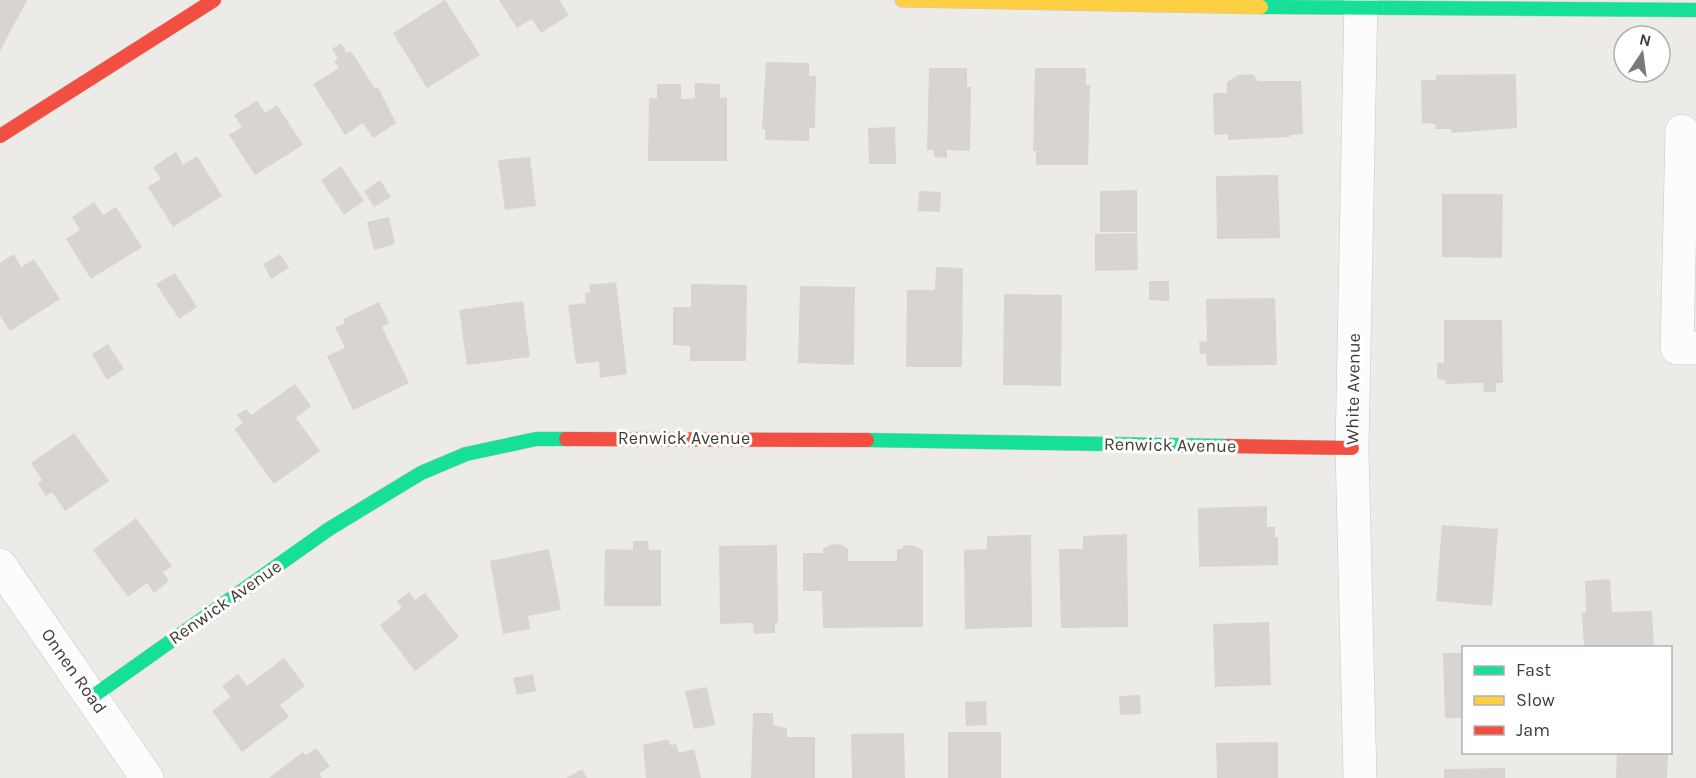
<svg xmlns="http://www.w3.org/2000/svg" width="1696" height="778" font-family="Karla,sans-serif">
	<rect width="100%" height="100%" fill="#edebe8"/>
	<g fill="#d7d4d1">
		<path d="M0 0H27L0 51Z"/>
		<path d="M445 0 480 55 427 88 393 33Z"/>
		<path d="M499 0H559L569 15 541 33 532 19 517 28Z"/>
		<path d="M341 43 347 53 350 51 355 57 375 89 378 87 396 123 373 138 363 123 345 135 313 84 339 68 334 61 338 59 332 49Z"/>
		<path d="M766 62 809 63V76H816L815 128H809V141L765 140V129H762Z"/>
		<path d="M929 68H967V87H971L970 151 947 150V158L934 157V150H927Z"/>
		<path d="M1035 68H1086V85H1090L1088 165H1036V151H1033Z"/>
		<path d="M1253 74 1258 81H1301L1303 134 1290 135V137L1228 140V134L1214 135 1213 93H1227V82L1238 75Z"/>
		<path d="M1516 74 1517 128 1451 133V129H1435L1436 124 1422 123 1421 80H1436V75Z"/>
		<path d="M695 83 720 84V98L727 97V161H648L649 98H657V84H681V99H687L695 98Z"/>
		<path d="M257 101 265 113 277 105 303 145 255 175 229 135 242 127 234 115Z"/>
		<path d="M895 127 896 164H869L868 128Z"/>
		<path d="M176 152 183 165 197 156 222 196 173 227 148 187 161 179 153 167Z"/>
		<path d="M530 157 536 206 505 210 498 160Z"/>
		<path d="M341 166 364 201 344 215 321 180Z"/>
		<path d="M1278 175 1280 238 1217 239 1216 176Z"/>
		<path d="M380 180 391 197 374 207 364 191Z"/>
		<path d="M1137 190V232H1100V191Z"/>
		<path d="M919 191 941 192 940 212 918 211Z"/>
		<path d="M1442 194H1503L1502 258 1442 257Z"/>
		<path d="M94 202 103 215 116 207 142 247 91 279 66 239 80 230 72 217Z"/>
		<path d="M389 217 395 244 374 250 367 222Z"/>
		<path d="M1137 233 1138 270 1095 271V234Z"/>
		<path d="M14 254 21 267 34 259 60 299 10 331 0 315V263Z"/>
		<path d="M280 254 289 268 271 279 263 264Z"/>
		<path d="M936 267 963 268 962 367H906L907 290H935Z"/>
		<path d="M175 273 197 307 179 319 156 284Z"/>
		<path d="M1149 281H1169V301L1149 300Z"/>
		<path d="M616 282 627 374 600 378 599 362 576 364 568 305 586 303 585 293 590 292 589 285Z"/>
		<path d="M691 284 747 285 746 361H690V346L673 345V307H691Z"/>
		<path d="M800 286 855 287 854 365 798 363Z"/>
		<path d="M1004 294 1062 295 1061 386 1003 385Z"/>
		<path d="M1275 298 1277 365 1207 366 1206 354H1200L1199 342 1207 341 1206 299Z"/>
		<path d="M523 301 530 357 467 365 459 310Z"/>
		<path d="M379 302 389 323 382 327 409 383 353 410 327 356 345 348 335 327 345 323 343 319Z"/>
		<path d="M1444 320H1502L1503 383H1496V392H1484L1483 383 1445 384V380L1437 379V363H1444Z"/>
		<path d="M108 344 124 369 107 380 92 354Z"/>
		<path d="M295 384 311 406 296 418 320 451 274 484 234 429 243 423 237 415 246 409 251 415Z"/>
		<path d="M74 433 109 481 65 511 52 492 46 496 38 484 42 480 31 463Z"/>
		<path d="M1267 506V527H1275V537H1278V565L1199 567 1198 508Z"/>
		<path d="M136 518 172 566 163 572 169 581 154 593 147 583 128 597 93 550Z"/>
		<path d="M1442 525 1498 529 1492 606 1436 601Z"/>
		<path d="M1127 534 1128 627 1061 628 1059 549H1083V536Z"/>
		<path d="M1031 535 1032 627 965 629 964 550 987 549V536Z"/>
		<path d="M633 541H648L649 550H661V606H604L605 549 633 550Z"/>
		<path d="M840 544 848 549V561H897V549H902L904 545 914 546 923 550V627L823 628 822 591H803V553H823V549L830 545Z"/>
		<path d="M777 545 778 623H775V633L754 634 753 623 720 624 719 546Z"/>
		<path d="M549 549 561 610 528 616 530 629 503 634 490 561Z"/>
		<path d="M1610 579 1612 612 1652 611 1654 648H1584L1582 613 1586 612 1585 581Z"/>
		<path d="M409 592 415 600 425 593 459 637 415 671 380 625 402 608 397 602Z"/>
		<path d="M1269 622 1271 685 1215 687 1213 624Z"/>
		<path d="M1443 653H1464V718H1445Z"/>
		<path d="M284 658 305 686 280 705 289 717 242 752 212 711 231 697 222 686 238 674 247 686Z"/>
		<path d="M533 674 536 691 517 695 513 678Z"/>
		<path d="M707 687 715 725 694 729 685 691Z"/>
		<path d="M1140 695 1141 714 1120 715 1119 696Z"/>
		<path d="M986 701 987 725 966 726 965 702Z"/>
		<path d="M753 713H773V725L787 728V737H815V778H751Z"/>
		<rect x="948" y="732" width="53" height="46"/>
		<path d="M904 733 905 778H852L851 734Z"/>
		<path d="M668 739 670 745 676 744 679 753 694 749 701 778H646L643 745Z"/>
		<path d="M1278 742V778H1217L1216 743Z"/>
		<path d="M316 748 330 766 319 774 322 778H269L303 752 306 755Z"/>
		<path d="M1617 753H1668L1667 778H1616Z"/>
		<path d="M1505 768V778H1444V769Z"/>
		<path d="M582 769 587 778H566Z"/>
	</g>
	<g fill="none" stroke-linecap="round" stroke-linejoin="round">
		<defs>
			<g id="street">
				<path d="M1682 131 1677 348H1696"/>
				<path d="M0 565 147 778"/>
				<path d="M1360 778 1352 448 1361 0"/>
			</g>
			<g id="fast">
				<path d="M1261 7 1696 10"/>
				<path d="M867 440 1228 446"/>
				<path d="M92 697 329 529 421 473 466 454 536 439H566"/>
			</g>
			<path id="slow" d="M902 0 1261 7"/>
			<g id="jam">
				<path d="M0 136 214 0"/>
				<path d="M566 439 867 440"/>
				<path d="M1228 446 1352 448"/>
			</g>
		</defs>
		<use href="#street" stroke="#cac7c4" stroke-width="34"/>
		<use href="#fast" stroke="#ccc7c0" stroke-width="15"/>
		<use href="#slow" stroke="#ccc7c0" stroke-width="15"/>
		<use href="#jam" stroke="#ccc7c0" stroke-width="15"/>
		<use href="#street" stroke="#fcfcfc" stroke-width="33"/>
		<use href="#fast" stroke="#16e098" stroke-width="14"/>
		<use href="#slow" stroke="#ffcf43" stroke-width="14"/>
		<use href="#jam" stroke="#f24e42" stroke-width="14"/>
	</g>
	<g text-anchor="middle" stroke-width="6" stroke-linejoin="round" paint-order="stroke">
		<g font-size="18" fill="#423c35" stroke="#fff">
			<text transform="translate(1353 389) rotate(-89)" y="6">White Avenue</text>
			<text x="684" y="444">Renwick Avenue</text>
			<text transform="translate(1170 445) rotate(1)" y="6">Renwick Avenue</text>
			<text transform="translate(225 602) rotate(-35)" y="6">Renwick Avenue</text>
			<text transform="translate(74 671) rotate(55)" y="6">Onnen Road</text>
		</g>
	</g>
	<rect x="1462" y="646" width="210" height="108" fill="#ffffff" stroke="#b3b1ae" stroke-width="1.5"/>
	<rect x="1474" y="666" width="30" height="9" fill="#16e098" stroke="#b3b1ae" stroke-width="1.5"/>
	<text x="1516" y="676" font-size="18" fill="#423c35">Fast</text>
	<rect x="1474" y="696" width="30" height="9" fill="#ffcf43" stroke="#b3b1ae" stroke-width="1.5"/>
	<text x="1516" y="706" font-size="18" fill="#423c35">Slow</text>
	<rect x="1474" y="726" width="30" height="9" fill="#f24e42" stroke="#b3b1ae" stroke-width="1.5"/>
	<text x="1516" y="736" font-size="18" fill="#423c35">Jam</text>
	<g transform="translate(1642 54) rotate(13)"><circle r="28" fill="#ffffff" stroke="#b3b1ae" stroke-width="1.5"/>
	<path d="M0-4.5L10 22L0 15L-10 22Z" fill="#7e7974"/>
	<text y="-9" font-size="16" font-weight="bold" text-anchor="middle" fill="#423c35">N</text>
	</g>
</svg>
